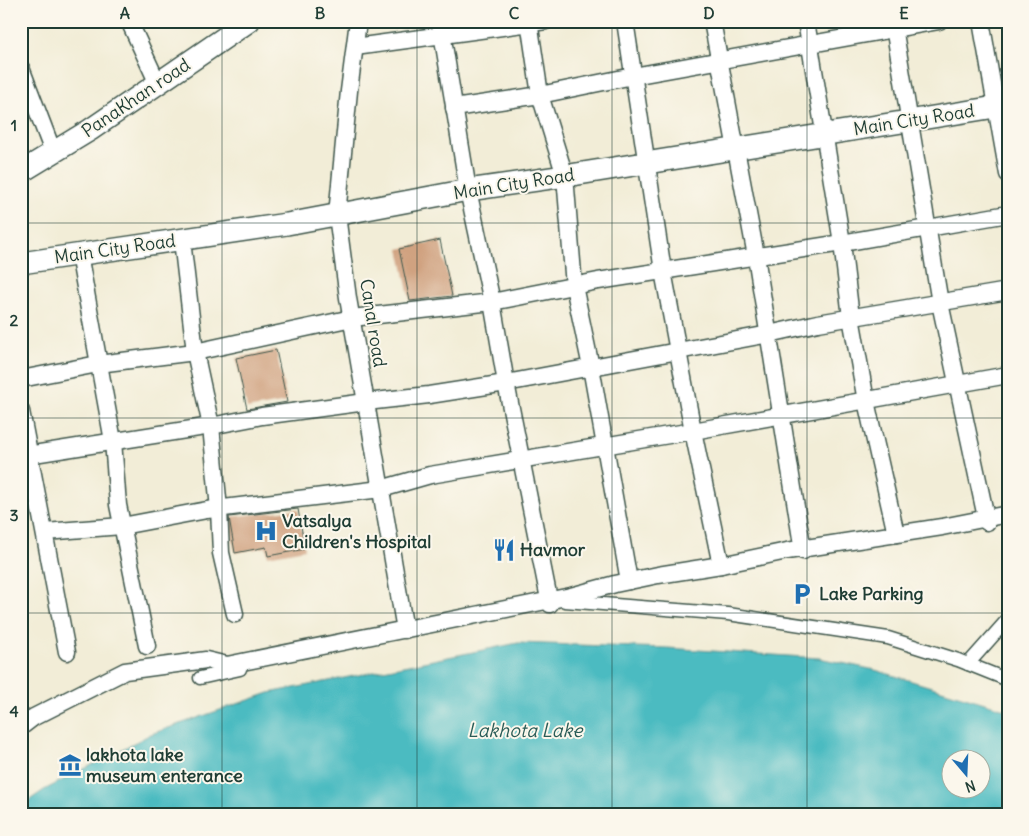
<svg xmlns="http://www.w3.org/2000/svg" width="1029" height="836" font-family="Delius,sans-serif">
	<rect width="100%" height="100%" fill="#fbf7ec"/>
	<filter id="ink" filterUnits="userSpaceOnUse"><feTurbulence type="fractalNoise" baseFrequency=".02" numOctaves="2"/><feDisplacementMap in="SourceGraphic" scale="10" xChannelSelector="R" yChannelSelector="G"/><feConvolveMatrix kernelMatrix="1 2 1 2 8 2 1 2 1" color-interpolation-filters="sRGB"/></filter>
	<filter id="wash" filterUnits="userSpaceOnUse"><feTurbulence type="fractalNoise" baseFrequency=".0096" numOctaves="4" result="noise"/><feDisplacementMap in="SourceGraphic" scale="20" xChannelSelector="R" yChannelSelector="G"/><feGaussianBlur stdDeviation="1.12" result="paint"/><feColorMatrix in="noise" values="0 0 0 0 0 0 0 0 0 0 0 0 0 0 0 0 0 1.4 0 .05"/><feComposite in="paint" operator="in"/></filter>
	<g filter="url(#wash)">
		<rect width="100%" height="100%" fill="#f2edd7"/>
		<path fill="#4cbbc1" stroke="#367c7a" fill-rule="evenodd" d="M518 643 667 648 819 658 875 670 1008 710V815H21V806L44 790 151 734 269 693ZM952 758H982V788H952Z"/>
		<g id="blocks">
			<g fill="#d0a280">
				<path d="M440 240 452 296 410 301 399 249Z"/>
				<path d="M276 350 287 402 247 409 236 358Z"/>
				<path d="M298 509 305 549 268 556 266 547 235 553 229 517Z"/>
			</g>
		</g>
	</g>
	<g filter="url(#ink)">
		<use href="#blocks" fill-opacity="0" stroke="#3f574c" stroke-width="1"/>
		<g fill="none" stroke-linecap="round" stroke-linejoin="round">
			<defs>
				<g id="pedestrian">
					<path d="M565 601 728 614 888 638 958 660 1008 680"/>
					<path d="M968 664 1008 619"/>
					<path d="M200 678 240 669"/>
				</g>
				<g id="minor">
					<path d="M129 21 158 84"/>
					<path d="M358 21 349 91 337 215 348 298 405 630"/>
					<path d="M440 21 468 190 492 302 506 383 550 604"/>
					<path d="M529 21 540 95 565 176 574 286 591 367 629 581"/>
					<path d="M625 21 663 271 693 431 721 565"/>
					<path d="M712 21 756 256 803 551"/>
					<path d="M806 21 842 243 851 317 866 401 896 534"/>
					<path d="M893 21 940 303 987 522"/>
					<path d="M981 21 1008 174"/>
					<path d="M355 47 546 21"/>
					<path d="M21 68 53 152"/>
					<path d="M454 108 540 95 633 76 939 21"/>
					<path d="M182 240 195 352 211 426 219 509 221 553 235 614"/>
					<path d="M79 254 113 441 118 505 147 646"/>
					<path d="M21 379 98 364 195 352 352 318 492 302 598 281 842 243 1008 214"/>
					<path d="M21 411 67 652"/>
					<path d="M21 456 211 426 262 416 366 402 429 395 506 383 769 334 818 323 1008 291"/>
					<path d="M45 532 122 526 207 510 381 489 430 475 693 431 1008 375"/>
					<path d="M21 727 34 717 125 671 206 660 227 665 571 596 615 584 658 575 721 565 787 551 942 527 1008 514"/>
				</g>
				<g id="tertiary">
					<path d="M21 172 90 130 249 21"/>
					<path d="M21 263 287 224 468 190 565 176 1008 105"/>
				</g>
			</defs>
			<use href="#pedestrian" stroke="#3f574c" stroke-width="15"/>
			<use href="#minor" stroke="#3f574c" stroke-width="19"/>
			<use href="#tertiary" stroke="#3f574c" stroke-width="24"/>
			<use href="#pedestrian" stroke="#fff" stroke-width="12"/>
			<use href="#minor" stroke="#fff" stroke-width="16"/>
			<use href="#tertiary" stroke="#fff" stroke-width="21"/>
		</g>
	</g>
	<path fill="none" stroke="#1f3d34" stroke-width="1" stroke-opacity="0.55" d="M222 21V815M417 21V815M612 21V815M807 21V815M21 223H1008M21 418H1008M21 613H1008"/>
	<defs>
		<symbol id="hospital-bare" viewBox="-9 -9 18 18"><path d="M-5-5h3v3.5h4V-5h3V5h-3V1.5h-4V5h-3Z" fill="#1f6fb2" stroke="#fbf7ec" stroke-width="2.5" paint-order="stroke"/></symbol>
		<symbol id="restaurant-bare" viewBox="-9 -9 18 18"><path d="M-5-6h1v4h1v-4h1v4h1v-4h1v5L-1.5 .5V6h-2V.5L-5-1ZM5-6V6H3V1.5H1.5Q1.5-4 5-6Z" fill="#1f6fb2" stroke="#fbf7ec" stroke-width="2.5" paint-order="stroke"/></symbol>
		<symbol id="parking-bare" viewBox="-9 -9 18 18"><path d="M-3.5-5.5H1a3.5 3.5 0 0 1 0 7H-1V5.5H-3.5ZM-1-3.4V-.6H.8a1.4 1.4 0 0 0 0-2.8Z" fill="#1f6fb2" stroke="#fbf7ec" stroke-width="2.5" paint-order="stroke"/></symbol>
		<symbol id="museum-bare" viewBox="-9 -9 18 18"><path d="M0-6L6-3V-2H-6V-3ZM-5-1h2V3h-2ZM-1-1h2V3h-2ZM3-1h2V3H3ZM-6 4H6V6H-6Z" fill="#1f6fb2" stroke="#fbf7ec" stroke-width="2.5" paint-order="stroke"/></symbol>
	</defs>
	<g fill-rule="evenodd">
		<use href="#hospital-bare" x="250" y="515" width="32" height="32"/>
		<use href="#restaurant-bare" x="488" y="534" width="32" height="32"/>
		<use href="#parking-bare" x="786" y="578" width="32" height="32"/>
		<use href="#museum-bare" x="54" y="749" width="32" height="32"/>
	</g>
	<g text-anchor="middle" stroke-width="4" stroke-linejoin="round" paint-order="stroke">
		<g font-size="18" fill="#1f3d34" stroke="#fbf7ec">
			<text transform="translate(136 98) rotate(-34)" y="6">PanaKhan road</text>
			<text transform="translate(914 120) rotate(-9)" y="6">Main City Road</text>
			<text transform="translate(514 184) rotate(-9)" y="6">Main City Road</text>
			<text transform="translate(115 249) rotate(-8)" y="6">Main City Road</text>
			<text transform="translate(373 323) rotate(81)" y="6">Canal road</text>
		</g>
		<g font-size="18" font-weight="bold" fill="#1f3d34" stroke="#fbf7ec" text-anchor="start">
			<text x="282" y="527">Vatsalya<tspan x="282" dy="21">Children's Hospital</tspan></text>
			<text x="520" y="556">Havmor</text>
			<text x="819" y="600">Lake Parking</text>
			<text x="86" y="761">lakhota lake<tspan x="86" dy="21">museum enterance</tspan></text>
		</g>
		<g font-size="19" font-style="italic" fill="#2a5c57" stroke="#fbf7ec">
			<text x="525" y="737">Lakhota Lake</text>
		</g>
	</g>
	<rect width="1029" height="836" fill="none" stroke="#fbf7ec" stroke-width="55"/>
	<g transform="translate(966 774) rotate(161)"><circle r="24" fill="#fbf7ec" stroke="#a3ada2"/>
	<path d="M0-4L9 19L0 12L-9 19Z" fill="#1f6fb2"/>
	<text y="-8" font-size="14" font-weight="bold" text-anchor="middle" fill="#1f3d34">N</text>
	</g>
	<rect x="28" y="28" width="974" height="780" fill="none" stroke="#1f3d34" stroke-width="2"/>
	<g font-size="16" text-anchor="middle" font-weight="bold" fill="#1f3d34">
		<text x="125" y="19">A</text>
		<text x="320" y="19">B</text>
		<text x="514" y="19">C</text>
		<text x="709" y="19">D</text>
		<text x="904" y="19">E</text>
		<text x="14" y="131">1</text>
		<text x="14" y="326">2</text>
		<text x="14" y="521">3</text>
		<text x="14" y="717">4</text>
	</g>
</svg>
